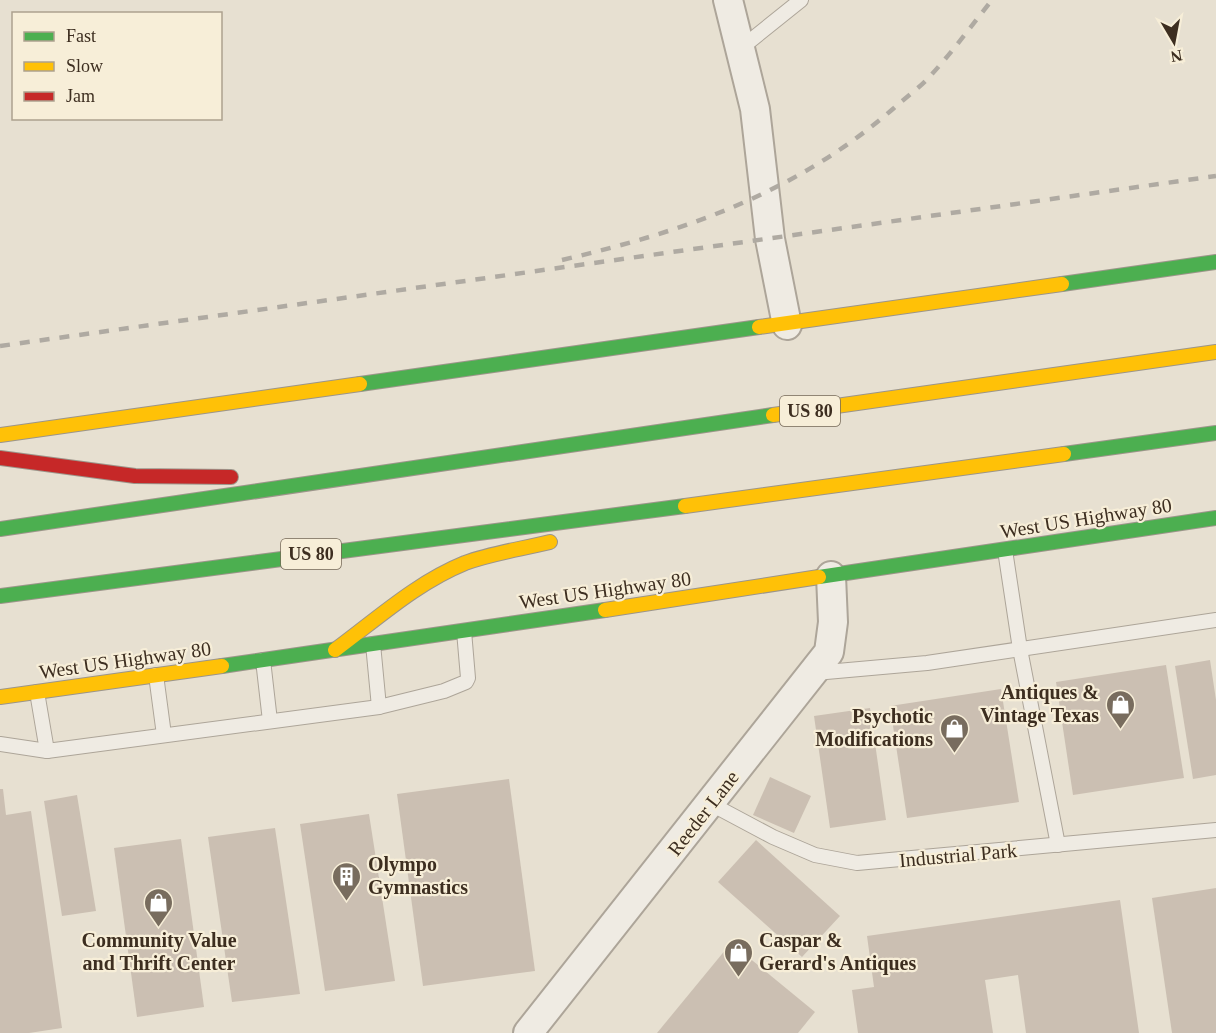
<svg xmlns="http://www.w3.org/2000/svg" width="1216" height="1033" font-family="Georgia,serif">
	<rect width="100%" height="100%" fill="#e7e0d1"/>
	<g fill="#cbbfb2">
		<path d="M1210 660 1216 700V775L1193 779 1175 666Z"/>
		<path d="M1166 665 1184 778 1073 795 1056 682Z"/>
		<path d="M1001 689 1019 802 907 818 890 706Z"/>
		<path d="M870 708 886 820 830 828 814 716Z"/>
		<path d="M770 777 811 796 794 833 753 815Z"/>
		<path d="M509 779 535 971 423 986 397 794Z"/>
		<path d="M0 789H3L6 815 31 811 62 1028 29 1033H0Z"/>
		<path d="M77 795 96 911 62 916 44 801Z"/>
		<path d="M369 814 395 981 325 991 300 824Z"/>
		<path d="M275 828 300 994 232 1002 208 837Z"/>
		<path d="M181 839 204 1007 137 1017 114 848Z"/>
		<path d="M756 840 840 916 802 957 718 882Z"/>
		<path d="M1216 888V1033H1172L1152 898Z"/>
		<path d="M1120 900 1139 1033H1026L1018 975 985 980 993 1033H858L852 990 874 987 867 936Z"/>
		<path d="M731 943 815 1012 798 1033H657Z"/>
	</g>
	<g fill="none" stroke-linecap="round" stroke-linejoin="round">
		<defs>
			<g id="lane">
				<path d="M740 49 801 0"/>
				<path d="M1005 550 1020 649 1058 845"/>
				<path d="M373 644 379 707"/>
				<path d="M263 660 270 721"/>
				<path d="M815 673 927 663 1216 620"/>
				<path d="M156 675 164 735"/>
				<path d="M37 692 47 751"/>
				<path d="M0 744 47 751 379 707 444 691 466 682 468 678 464 631"/>
				<path d="M711 804 773 837 815 855 857 863 1216 830"/>
			</g>
			<g id="street">
				<path d="M728 0 755 109 770 239 787 325"/>
				<path d="M528 1033 829 652 833 622 831 576"/>
			</g>
			<g id="fast">
				<path d="M1062 284 1216 262"/>
				<path d="M360 384 759 327"/>
				<path d="M1064 454 1216 433"/>
				<path d="M0 529 773 415"/>
				<path d="M819 577 1216 518"/>
				<path d="M0 596 685 506"/>
				<path d="M222 666 605 610"/>
			</g>
			<g id="slow">
				<path d="M759 327 1062 284"/>
				<path d="M773 415 1216 352"/>
				<path d="M0 435 360 384"/>
				<path d="M685 506 1064 454"/>
				<path d="M605 610 819 577"/>
				<path d="M335 650C377 619 416 583 465 563 492 553 522 549 550 542"/>
				<path d="M0 697 222 666"/>
			</g>
			<path id="jam" d="M0 458 135 476 231 477"/>
		</defs>
		<use href="#lane" stroke="#ada599" stroke-width="16"/>
		<use href="#street" stroke="#ada599" stroke-width="32"/>
		<use href="#fast" stroke="#9c958a" stroke-width="16"/>
		<use href="#slow" stroke="#9c958a" stroke-width="16"/>
		<use href="#jam" stroke="#9c958a" stroke-width="16"/>
		<use href="#lane" stroke="#efebe3" stroke-width="14"/>
		<use href="#street" stroke="#efebe3" stroke-width="28"/>
		<use href="#fast" stroke="#4caf50" stroke-width="14"/>
		<use href="#slow" stroke="#ffc107" stroke-width="14"/>
		<use href="#jam" stroke="#c62828" stroke-width="14"/>
		<g stroke="#afaaa2" stroke-width="4.5" stroke-dasharray="10 10" stroke-linecap="butt">
			<path d="M562 260C686 231 796 193 894 108 906 97 921 87 932 74 953 51 972 25 992 0"/>
			<path d="M0 346 1216 176"/>
		</g>
	</g>
	<defs>
		<symbol id="shop-pin" viewBox="-11 -11 22 30"><path d="M0 17L-7.5 6A9.5 9.5 0 1 1 7.5 6Z" fill="#786c5e" stroke="#f7eed8"/><path d="M-5-2.5h2.3a2.7 3.5 0 0 1 5.4 0H5L5.5 6h-11ZM-1.5-2.5h3a1.5 2.3 0 0 0-3 0Z" fill="#fff"/></symbol>
		<symbol id="building-pin" viewBox="-11 -11 22 30"><path d="M0 17L-7.5 6A9.5 9.5 0 1 1 7.5 6Z" fill="#786c5e" stroke="#f7eed8"/><path d="M-4-6H4V6H1V3H-1V6H-4ZM-2.5-4.3h1.7v1.8h-1.7ZM.8-4.3h1.7v1.8H.8ZM-2.5-1h1.7V.8h-1.7ZM.8-1h1.7V.8H.8Z" fill="#fff"/></symbol>
	</defs>
	<g fill-rule="evenodd">
		<use href="#shop-pin" x="1104" y="688" width="33" height="45"/>
		<use href="#shop-pin" x="938" y="712" width="33" height="45"/>
		<use href="#building-pin" x="330" y="860" width="33" height="45"/>
		<use href="#shop-pin" x="142" y="886" width="33" height="45"/>
		<use href="#shop-pin" x="722" y="936" width="33" height="45"/>
	</g>
	<g text-anchor="middle" stroke-width="4.5" stroke-linejoin="round" paint-order="stroke">
		<g fill="#f7eed8" stroke="#756857" stroke-width="1.5">
			<rect x="780" y="396" width="60" height="30" rx="4.5"/>
			<rect x="281" y="539" width="60" height="30" rx="4.5"/>
		</g>
		<g font-size="18" font-weight="bold" fill="#3d2e20">
			<text x="810" y="417">US 80</text>
			<text x="311" y="560">US 80</text>
		</g>
		<g font-size="20" fill="#3d2e20" stroke="#f7eed8">
			<text transform="translate(1086 518) rotate(-9)" y="7">West US Highway 80</text>
			<text transform="translate(605 590) rotate(-8)" y="7">West US Highway 80</text>
			<text transform="translate(125 660) rotate(-8)" y="7">West US Highway 80</text>
			<text transform="translate(703 813) rotate(-52)" y="7">Reeder Lane</text>
			<text transform="translate(958 855) rotate(-5)" y="7">Industrial Park</text>
		</g>
		<g font-size="20" font-weight="bold" fill="#3d2e20" stroke="#f7eed8" text-anchor="end">
			<text x="1099" y="699">Antiques &amp;<tspan x="1099" dy="23">Vintage Texas</tspan></text>
			<text x="933" y="723">Psychotic<tspan x="933" dy="23">Modifications</tspan></text>
			<text x="368" y="871" text-anchor="start">Olympo<tspan x="368" dy="23">Gymnastics</tspan></text>
			<text x="159" y="947" text-anchor="middle">Community Value<tspan x="159" dy="23">and Thrift Center</tspan></text>
			<text x="759" y="947" text-anchor="start">Caspar &amp;<tspan x="759" dy="23">Gerard's Antiques</tspan></text>
		</g>
	</g>
	<rect x="12" y="12" width="210" height="108" fill="#f7eed8" stroke="#ada18e" stroke-width="1.5"/>
	<rect x="24" y="32" width="30" height="9" fill="#4caf50" stroke="#ada18e" stroke-width="1.5"/>
	<text x="66" y="42" font-size="18" fill="#3d2e20">Fast</text>
	<rect x="24" y="62" width="30" height="9" fill="#ffc107" stroke="#ada18e" stroke-width="1.5"/>
	<text x="66" y="72" font-size="18" fill="#3d2e20">Slow</text>
	<rect x="24" y="92" width="30" height="9" fill="#c62828" stroke="#ada18e" stroke-width="1.5"/>
	<text x="66" y="102" font-size="18" fill="#3d2e20">Jam</text>
	<g transform="translate(1174 42) rotate(170)" stroke="#f7eed8" stroke-width="4.5" paint-order="stroke">
	<path d="M0-4.5L10 22L0 15L-10 22Z" fill="#3d2e20"/>
	<text y="-9" font-size="16" font-weight="bold" text-anchor="middle" fill="#3d2e20">N</text>
	</g>
</svg>
